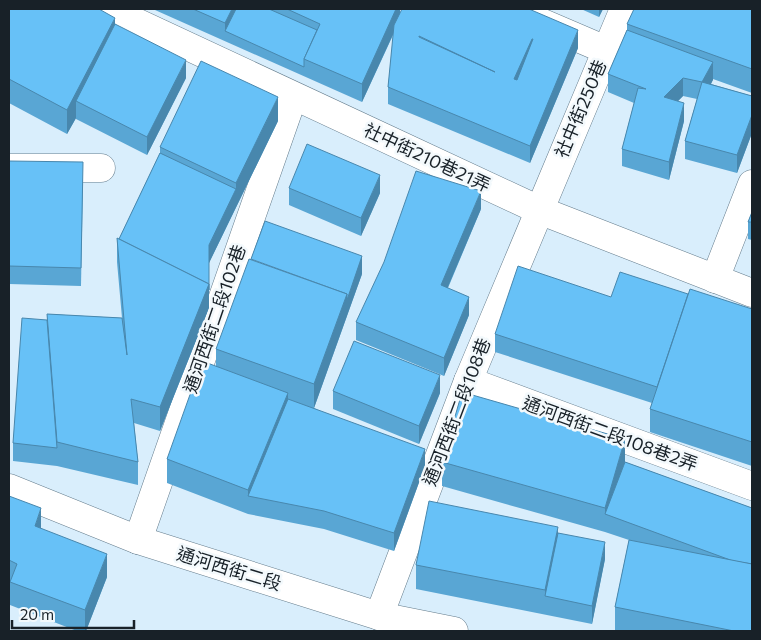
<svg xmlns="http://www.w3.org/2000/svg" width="761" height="640" font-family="Commissioner,'Noto Sans TC',sans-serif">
	<rect width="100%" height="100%" fill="#d9eefc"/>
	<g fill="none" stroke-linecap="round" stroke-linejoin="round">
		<defs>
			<g id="minor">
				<path d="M108 9 539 210 752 293"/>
				<path d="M510 9 606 50"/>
				<path d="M9 168H101"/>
				<path d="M715 279 752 184"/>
				<path d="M468 381 752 486"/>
				<path d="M9 488 138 540 379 616 454 631"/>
				<path d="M138 540 293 97"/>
				<path d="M379 616 468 381 624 9"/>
			</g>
		</defs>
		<use href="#minor" stroke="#647c8c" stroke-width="29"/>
		<use href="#minor" stroke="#fff" stroke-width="28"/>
	</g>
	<g fill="#59a6d4">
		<path d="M9 9 115 24 186 78 147 155 76 119V118L67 134 9 103Z"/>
		<path d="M155 9H400V13L578 48 530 163 388 104V87L394 33 362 102 155 10Z"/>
		<path d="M581 9H603L599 17Z"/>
		<path d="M752 9V93L713 79 711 84 752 96V133L737 173 685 159V141L697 99 683 96 678 101 684 121 669 180 622 166V149L634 103 608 92V74L627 30V24Z"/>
		<path d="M278 121 209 263V308L160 431 134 423 138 462V485L57 466 13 461V443L47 320V314L122 318 117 262V238L119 239 160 153V147Z"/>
		<path d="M9 161 83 180 81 286 9 284Z"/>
		<path d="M289 188 380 193 361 236 289 205Z"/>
		<path d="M481 209 448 288 469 315 444 376 356 340V322Z"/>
		<path d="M752 212V240L748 239V222Z"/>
		<path d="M362 274 314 408 425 466 394 551 324 529 248 514 167 483V459L216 367V349Z"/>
		<path d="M688 294 752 309V466L650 432V409L652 403 495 352V334L611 297Z"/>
		<path d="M333 391 440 393 419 444 333 409Z"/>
		<path d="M442 462H625L752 508V631H620L615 630V607L629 540 605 532 442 486Z"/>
		<path d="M9 496 41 528 107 577 86 631H77L10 605V584H9Z"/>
		<path d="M558 533 605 559 592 624 416 589V565Z"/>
	</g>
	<g fill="#4887ad">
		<path d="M232 9H240L225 31V23Z"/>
		<path d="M396 9H400V19L362 102V84Z"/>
		<path d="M599 9H603L599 17Z"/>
		<path d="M115 18V42L76 101V118L67 134V110Z"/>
		<path d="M578 30V48L530 163V146Z"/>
		<path d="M532 39V57L514 97V79Z"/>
		<path d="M186 60V78L147 155V137Z"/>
		<path d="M713 62V80L702 100V82Z"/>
		<path d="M683 78V96L664 115V97Z"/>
		<path d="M278 97V121L209 263V308L160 431V407L209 245 236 189V183Z"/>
		<path d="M684 103V121L669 180V162Z"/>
		<path d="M752 115V133L737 173V155Z"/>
		<path d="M380 175V193L361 236V218Z"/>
		<path d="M481 191V209L441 303V285Z"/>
		<path d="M362 256V274L314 408V384L347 294Z"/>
		<path d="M469 297V315L444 376V358Z"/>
		<path d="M440 375V393L419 444V426Z"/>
		<path d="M288 393V416L248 496V490Z"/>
		<path d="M625 439V462L605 514V508Z"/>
		<path d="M425 449V466L394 551V533Z"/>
		<path d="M41 508V532L35 526Z"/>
		<path d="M558 527V550L545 596V590Z"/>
		<path d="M605 542V559L592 624V606Z"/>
		<path d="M107 554V577L86 631H85V610Z"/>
	</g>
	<g fill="#67c1f7" stroke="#4887ad" fill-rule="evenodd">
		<path d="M9 9H99L115 18 67 110 9 79Z"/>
		<path d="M193 9H232L225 23Z"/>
		<path d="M236 9H269L317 30 304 59V67L225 31Z"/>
		<path d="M287 9H396L362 84 304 59 320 24Z"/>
		<path d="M402 9H529L578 30 530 146 388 87 394 25ZM419 36 495 72 419 37ZM532 39H533L517 80 514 79Z"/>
		<path d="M634 9H752V69L627 24Z"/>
		<path d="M115 24 186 60 147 137 76 101Z"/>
		<path d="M627 30 713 62 702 82 683 78 664 97 684 103 669 162 622 149 638 88 646 89 608 74Z"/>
		<path d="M201 61 278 97 236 183 160 147Z"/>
		<path d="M702 82 752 96V115L737 155 685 141Z"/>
		<path d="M307 144 380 175 361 218 289 188Z"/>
		<path d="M160 153 236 189 209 245V290V284L119 239Z"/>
		<path d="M9 161 83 162 81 268 9 266Z"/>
		<path d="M416 171 481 191 441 285 469 297 444 358 356 322 384 262Z"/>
		<path d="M752 212V222H748Z"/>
		<path d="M265 221 362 256 347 300V294L251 259Z"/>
		<path d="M117 238 209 284 160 407 131 399 138 462 57 442 47 314 122 318 127 355Z"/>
		<path d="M249 259 347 294 314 384 216 349Z"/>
		<path d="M518 266 611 297 620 272 688 294 657 387 495 334Z"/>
		<path d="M690 289 752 309V442L650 409Z"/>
		<path d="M22 318 47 320 57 448 13 443Z"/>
		<path d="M354 341 440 375 419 426 333 391Z"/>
		<path d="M202 361 288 393 248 490 167 459Z"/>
		<path d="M462 392 625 439 605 508 442 462Z"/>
		<path d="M288 399 425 449 394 533 324 511 248 496Z"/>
		<path d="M625 462 752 508V564L733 561 605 514Z"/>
		<path d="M9 496 41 508 35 526 107 554 85 610 10 582 17 564 9 560Z"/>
		<path d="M429 501 558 527 545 590 416 565Z"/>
		<path d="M558 533 605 542 592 606 545 596Z"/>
		<path d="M629 540 752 564V631H734L615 607Z"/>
	</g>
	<g text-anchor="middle" stroke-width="5" stroke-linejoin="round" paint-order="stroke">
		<g font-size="18" fill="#182128" stroke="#f3f9fc">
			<text transform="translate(581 109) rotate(-67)" y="6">社中街250巷</text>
			<text transform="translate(427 158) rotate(25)" y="6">社中街210巷21弄</text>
			<text transform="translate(215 319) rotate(-71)" y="6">通河西街二段102巷</text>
			<text transform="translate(457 412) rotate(-69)" y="6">通河西街二段108巷</text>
			<text transform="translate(610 434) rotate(20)" y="6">通河西街二段108巷2弄</text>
			<text transform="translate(229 569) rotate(17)" y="6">通河西街二段</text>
		</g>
	</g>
	<rect width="761" height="640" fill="none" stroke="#182128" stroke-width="20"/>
	<path d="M12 620v8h122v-8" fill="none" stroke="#182128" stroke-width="2.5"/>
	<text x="20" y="620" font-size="15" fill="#182128" stroke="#f3f9fc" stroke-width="4" paint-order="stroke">20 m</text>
</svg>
